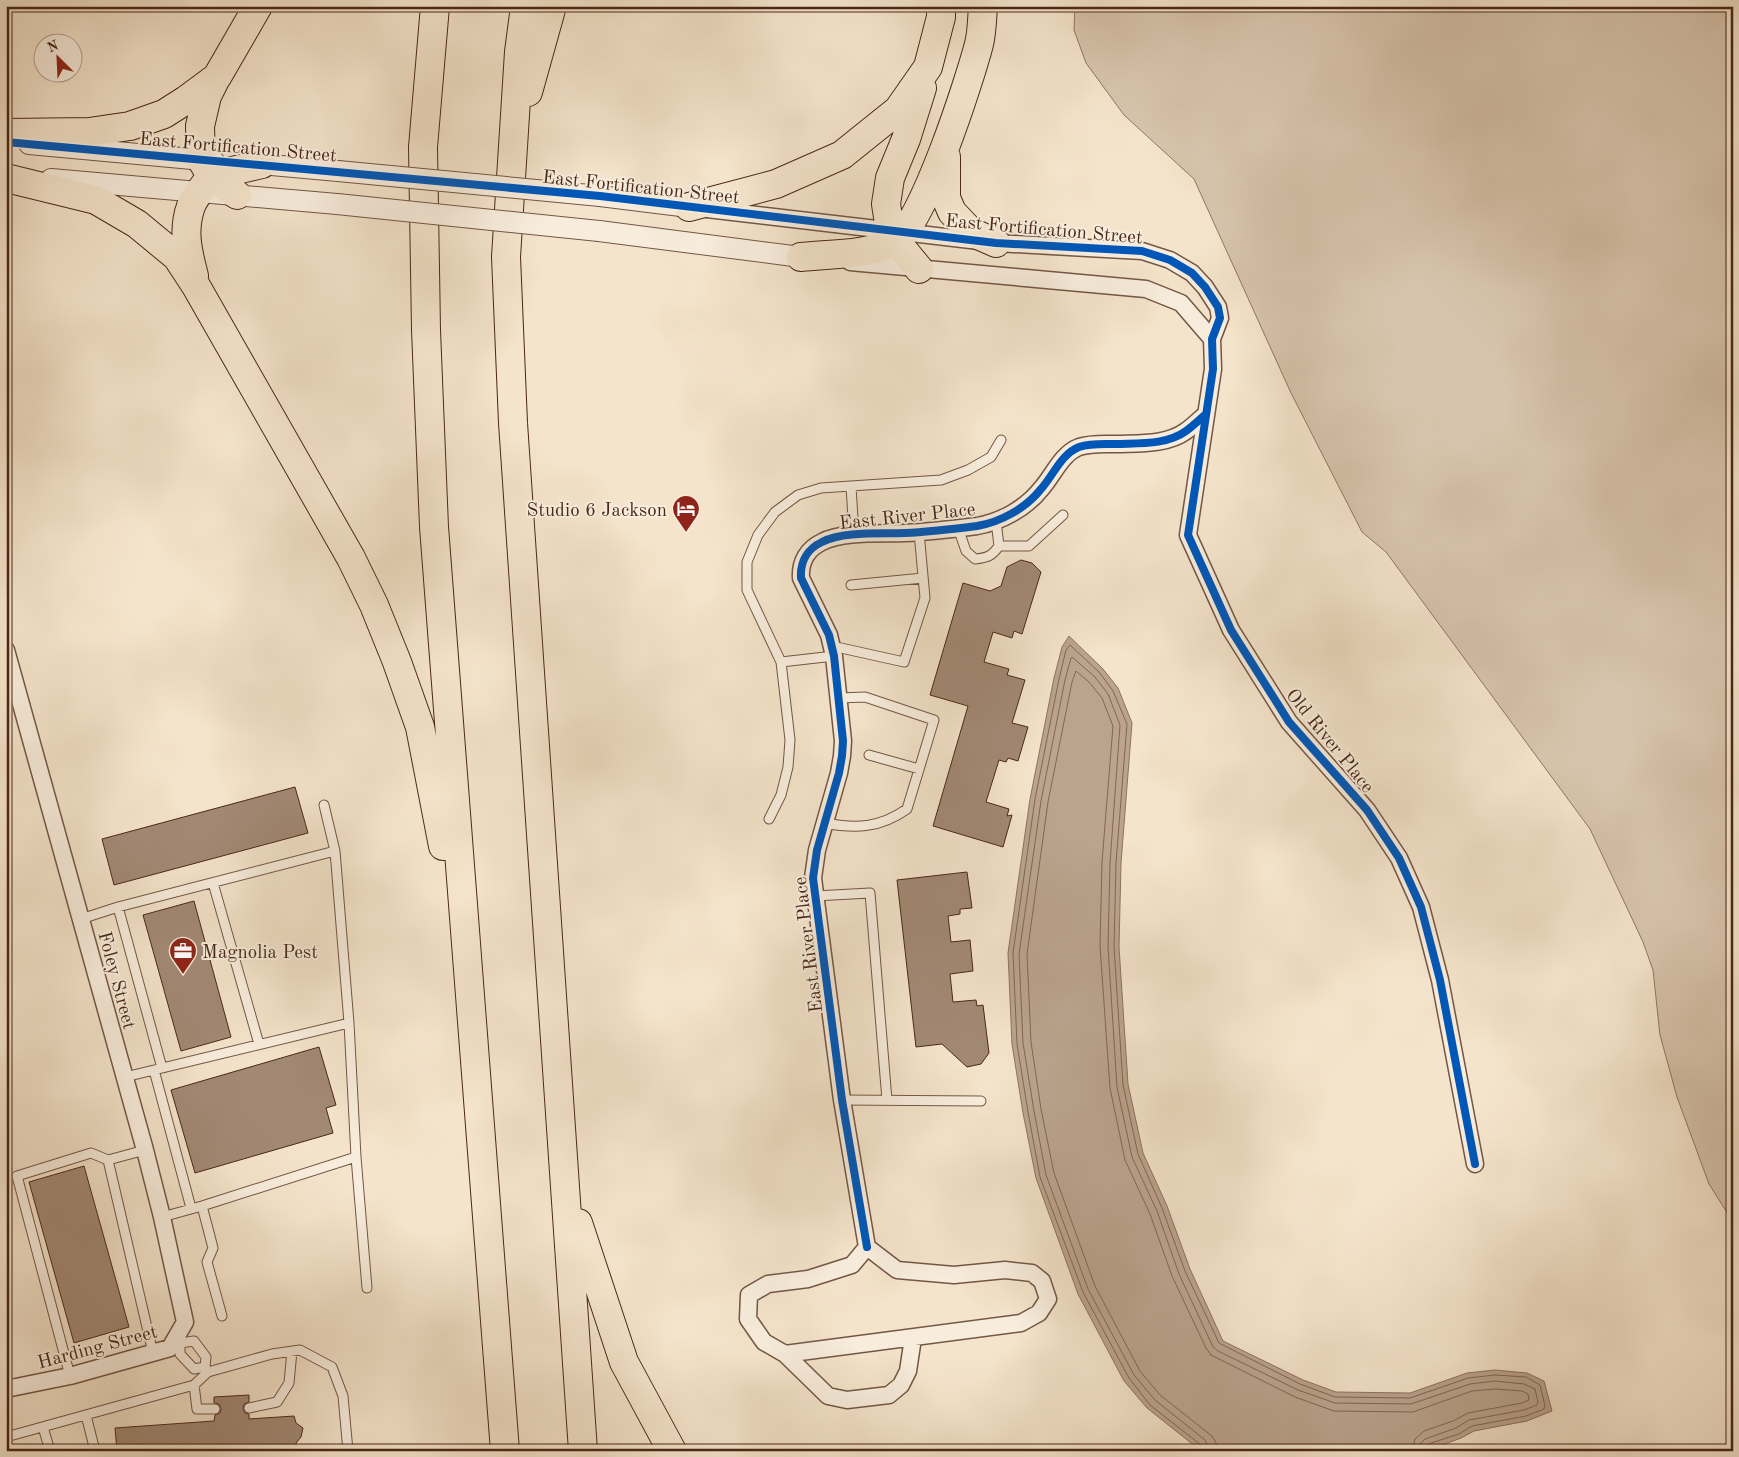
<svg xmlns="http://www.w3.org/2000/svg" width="1739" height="1457" font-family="'Old Standard TT',serif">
<rect width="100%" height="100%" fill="#f4e4cb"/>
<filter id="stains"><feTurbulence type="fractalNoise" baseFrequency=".004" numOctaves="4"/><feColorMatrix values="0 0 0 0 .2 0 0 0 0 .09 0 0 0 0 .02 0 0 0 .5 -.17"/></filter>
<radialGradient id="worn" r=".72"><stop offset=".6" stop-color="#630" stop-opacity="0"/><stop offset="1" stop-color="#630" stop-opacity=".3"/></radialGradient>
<path fill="#d7c4ac" stroke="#907662" d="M1075 6H1733V1217L1728 1214 1709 1184 1677 1097 1660 1035 1653 970 1643 942 1590 829 1386 552 1362 532 1291 393 1194 179 1124 115 1086 63 1074 30Z"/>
<path fill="#baa48e" stroke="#8d725e" d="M1069 636 1103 669 1118 688 1132 723 1121 863 1119 947 1128 1084 1143 1153 1167 1206 1190 1269 1223 1341 1303 1380 1336 1392 1410 1393 1467 1373 1495 1370 1527 1373 1544 1381 1552 1411 1527 1421 1474 1431 1461 1438 1426 1451H1201L1147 1408 1124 1381 1078 1294 1036 1178 1023 1113 1012 1044 1008 953 1030 799 1054 678 1062 647Z"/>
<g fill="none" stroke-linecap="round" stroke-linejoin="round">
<path stroke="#826652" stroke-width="1" d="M1203 1451 1201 1445 1150 1405 1129 1378 1083 1292 1040 1177 1028 1112 1017 1044 1013 953 1035 799 1059 679 1066 650 1070 645 1099 672 1113 691 1127 724 1116 863 1114 947 1123 1085 1138 1154 1162 1208 1185 1271 1219 1343 1300 1384 1335 1397 1410 1398 1468 1378 1495 1375 1526 1377 1540 1385 1545 1406 1544 1409 1526 1416 1472 1426 1459 1434 1428 1444 1426 1451
M1209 1451 1208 1446 1205 1440 1155 1400 1134 1375 1088 1289 1046 1175 1034 1111 1023 1043 1019 954 1041 801 1065 680 1071 658 1072 657 1095 677 1108 694 1120 725 1110 863 1108 947 1117 1087 1132 1157 1157 1211 1179 1274 1213 1347 1218 1351 1298 1390 1335 1403 1411 1404 1470 1384 1495 1381 1524 1384 1535 1389 1538 1402 1537 1405 1524 1410 1469 1420 1456 1428 1425 1439 1420 1444 1419 1451
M1217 1451 1216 1443 1212 1436 1160 1395 1140 1371 1095 1286 1054 1173 1041 1109 1031 1042 1027 954 1048 802 1072 682 1076 671 1089 682 1102 698 1113 726 1102 862 1100 946 1110 1088 1125 1160 1150 1214 1172 1276 1206 1348 1211 1355 1295 1397 1334 1411 1413 1412 1472 1391 1495 1389 1522 1391 1528 1394 1529 1400 1522 1403 1468 1413 1453 1421 1424 1431 1415 1439 1412 1451"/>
</g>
<path fill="#a28975" stroke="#4a2717" d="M1021 560 1032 563 1041 572 1022 634 1014 631 1012 638 993 632 984 662 1009 669 1007 675 1025 680 1012 723 1028 727 1018 761 1008 758 1006 762 999 760 986 802 1009 809 1007 816 1012 815 1003 847 933 826 968 706 930 695 963 583 990 591 1001 586 1007 567Z
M295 787 308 833 114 885 102 839Z
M967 872 972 908 960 909V914L948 916 951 942 970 940 973 971 950 974 953 1002 976 1000 977 1006 983 1005 989 1053 981 1064 967 1067 942 1044 916 1047 897 880Z
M194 901 231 1037 181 1051 143 915Z
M319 1047 336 1105 326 1108 333 1133 195 1173 171 1090Z
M84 1166 129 1327 74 1343 29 1182Z
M249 1395V1402L244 1404 243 1409 245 1413 249 1414V1419L294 1416 296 1423 303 1428 301 1437 296 1443 297 1451H117L115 1428 214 1421 215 1415 220 1413 221 1409 219 1404 214 1403V1397Z"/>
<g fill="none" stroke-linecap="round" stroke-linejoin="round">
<defs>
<path id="service" d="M851 486 854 535
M958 528 966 551 975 559C987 558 992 556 999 546L996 521
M999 546H1029L1063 515
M851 585 923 578
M832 646 904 662 925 598 919 532
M781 662 834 656
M869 755 919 769
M324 805 335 851
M769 819 781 795 788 767 790 740 781 662 747 590V562L758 535 775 512 798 495 821 488 941 480 968 470 991 457 1001 440
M824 823C856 829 880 828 907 809L934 720 865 697 839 698
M213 883 259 1044
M815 896 870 893 887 1100
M118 907 162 1068
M81 919 118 907 335 851 349 1023 356 1157 202 1206 162 1217
M154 1070 191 1208
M125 1077 349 1023
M842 1100 981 1101
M145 1150 108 1160 153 1353
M356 1157 367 1288
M202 1206 213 1248 207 1262 222 1316
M176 1338 180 1343V1354L194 1369 205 1367 206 1357 194 1341 180 1343
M205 1367 208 1372 272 1354 300 1350 332 1367 343 1396 348 1451
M70 1376 17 1176 91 1153 108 1160
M194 1385 197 1409H215
M249 1408 277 1402 289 1383 292 1351
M86 1415 95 1451
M43 1427 50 1451
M6 1437 194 1385 208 1372"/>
<path id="minor" d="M707 209 996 243 1142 251 1170 260 1192 273 1205 287 1218 307 1220 318 1212 339 1213 369 1188 535 1231 630 1289 722 1367 810 1399 858 1421 907 1440 980 1475 1164
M850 262 1146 289 1181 303 1212 339
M6 650 145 1150 162 1217 185 1322 170 1348 70 1376 6 1389
M867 1247 842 1100 813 878 817 850 839 773 842 756 843 741 834 656 829 635 801 578C800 562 807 549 822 542 842 531 882 534 905 533 929 532 953 529 977 526 1001 522 1026 508 1041 489 1053 476 1061 454 1079 447 1091 443 1103 444 1116 444 1139 443 1167 445 1186 431 1193 426 1199 420 1206 414
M785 1354 1021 1323 1039 1313 1048 1299 1042 1281 1032 1273 1005 1270 954 1275 897 1270 867 1247 852 1265 808 1279 768 1284 749 1295 748 1319 764 1342 785 1354 828 1396 847 1400 889 1395 901 1385 908 1371 913 1338"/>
<path id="tertiary" d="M29 144 214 161
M248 163 338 171
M51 179 337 204
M600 196 689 207
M599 231 801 257"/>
<path id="motorway" d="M435 6 423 147 426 330 434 527 505 1451
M525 6 519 52 506 257 513 423 583 1451
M216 78 207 96 200 126 201 159 211 176 237 195
M528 92 552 6
M6 133 89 132 130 126 164 114 186 100 217 77 258 6
M946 157V198L952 212 971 232 996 243
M6 178 96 200 137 224 177 257 196 286 351 558 374 605 397 662 420 727 443 846
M689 207 776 184 842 155 898 110 928 67 941 17V6
M801 257C829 254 868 255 894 242 922 228 970 79 979 44 982 32 982 19 983 6
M919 269 896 241 890 230 886 204 890 178 906 139 922 88
M194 276C188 252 182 231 191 206 194 197 206 184 211 176L262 164
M578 1223 624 1362 672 1451"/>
</defs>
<use href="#service" stroke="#745644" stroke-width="11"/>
<use href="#minor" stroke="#745644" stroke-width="19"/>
<use href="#tertiary" stroke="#745644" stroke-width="22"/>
<use href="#motorway" stroke="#4a2717" stroke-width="30"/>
<use href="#service" stroke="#f8eddd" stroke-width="9"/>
<use href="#minor" stroke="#f8eddd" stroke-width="16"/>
<use href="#tertiary" stroke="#f8eddd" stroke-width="20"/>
<use href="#motorway" stroke="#f4e4cb" stroke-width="28"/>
<defs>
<path id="tertiary-bridge" d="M338 171 600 196
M337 204 599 231"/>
</defs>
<use href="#tertiary-bridge" stroke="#745644" stroke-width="22" stroke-linecap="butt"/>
<use href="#tertiary-bridge" stroke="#f8eddd" stroke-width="20"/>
<defs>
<path id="cycleway" d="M6 142 600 196 996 243 1142 251 1170 260 1192 273 1205 287 1218 307 1220 318 1212 339 1213 369 1188 535 1231 630 1289 722 1367 810 1399 858 1421 907 1440 980 1475 1164
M867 1247 842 1100 813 878 817 850 839 773 842 756 843 741 834 656 829 635 801 578C800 562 807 549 822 542 842 531 882 534 905 533 929 532 953 529 977 526 1001 522 1026 508 1041 489 1053 476 1061 454 1079 447 1091 443 1103 444 1116 444 1139 443 1167 445 1186 431 1193 426 1199 420 1206 414"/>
</defs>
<use href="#cycleway" stroke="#f8eddd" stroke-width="11"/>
<use href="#cycleway" stroke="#0057b8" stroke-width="8"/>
</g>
<defs>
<symbol id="hotel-pin" viewBox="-11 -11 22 30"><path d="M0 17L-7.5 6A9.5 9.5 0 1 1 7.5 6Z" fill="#8f2418" stroke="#f8eddd"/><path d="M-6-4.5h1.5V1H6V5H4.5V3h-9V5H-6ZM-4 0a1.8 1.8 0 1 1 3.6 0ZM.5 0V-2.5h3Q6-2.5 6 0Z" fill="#fff"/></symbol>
<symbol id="office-pin" viewBox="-11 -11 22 30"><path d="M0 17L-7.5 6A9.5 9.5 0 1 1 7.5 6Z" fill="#8f2418" stroke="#f8eddd"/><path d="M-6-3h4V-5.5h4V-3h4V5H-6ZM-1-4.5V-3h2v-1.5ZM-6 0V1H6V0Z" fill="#fff"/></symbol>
</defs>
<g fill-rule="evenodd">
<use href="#hotel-pin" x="670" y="493" width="32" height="43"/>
<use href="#office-pin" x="167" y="935" width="32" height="43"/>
</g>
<g text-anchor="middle" stroke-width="4" stroke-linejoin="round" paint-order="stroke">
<g font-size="19" fill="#4a2717" stroke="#f8eddd">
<text transform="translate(238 146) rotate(5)" y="7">East Fortification Street</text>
<text transform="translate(641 186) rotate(6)" y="7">East Fortification Street</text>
<text transform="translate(1044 228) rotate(5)" y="7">East Fortification Street</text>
<text transform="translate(907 515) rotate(-6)" y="7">East River Place</text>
<text transform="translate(1331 740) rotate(51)" y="7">Old River Place</text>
<text transform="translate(807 945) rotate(-97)" y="7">East River Place</text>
<text transform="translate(118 980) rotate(75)" y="7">Foley Street</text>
<text transform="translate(97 1346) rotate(-15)" y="7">Harding Street</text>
</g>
<g font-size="19" fill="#4a2717" stroke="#f8eddd" text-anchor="end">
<text x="667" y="516">Studio 6 Jackson</text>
<text x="202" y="958" text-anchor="start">Magnolia Pest</text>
</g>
</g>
<rect width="1739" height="1457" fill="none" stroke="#f4e4cb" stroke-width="25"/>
<rect x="8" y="8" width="1724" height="1442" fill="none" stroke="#4a2717" stroke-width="2.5"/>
<rect x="12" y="12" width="1714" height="1432" fill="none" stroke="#4a2717"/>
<g transform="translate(58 58) rotate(336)"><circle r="24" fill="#f8eddd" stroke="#b29e8e"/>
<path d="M0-4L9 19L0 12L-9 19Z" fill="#8f2418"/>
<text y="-8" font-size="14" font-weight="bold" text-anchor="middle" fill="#4a2717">N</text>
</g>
<rect width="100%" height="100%" filter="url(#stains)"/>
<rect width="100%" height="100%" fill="url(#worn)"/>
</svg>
